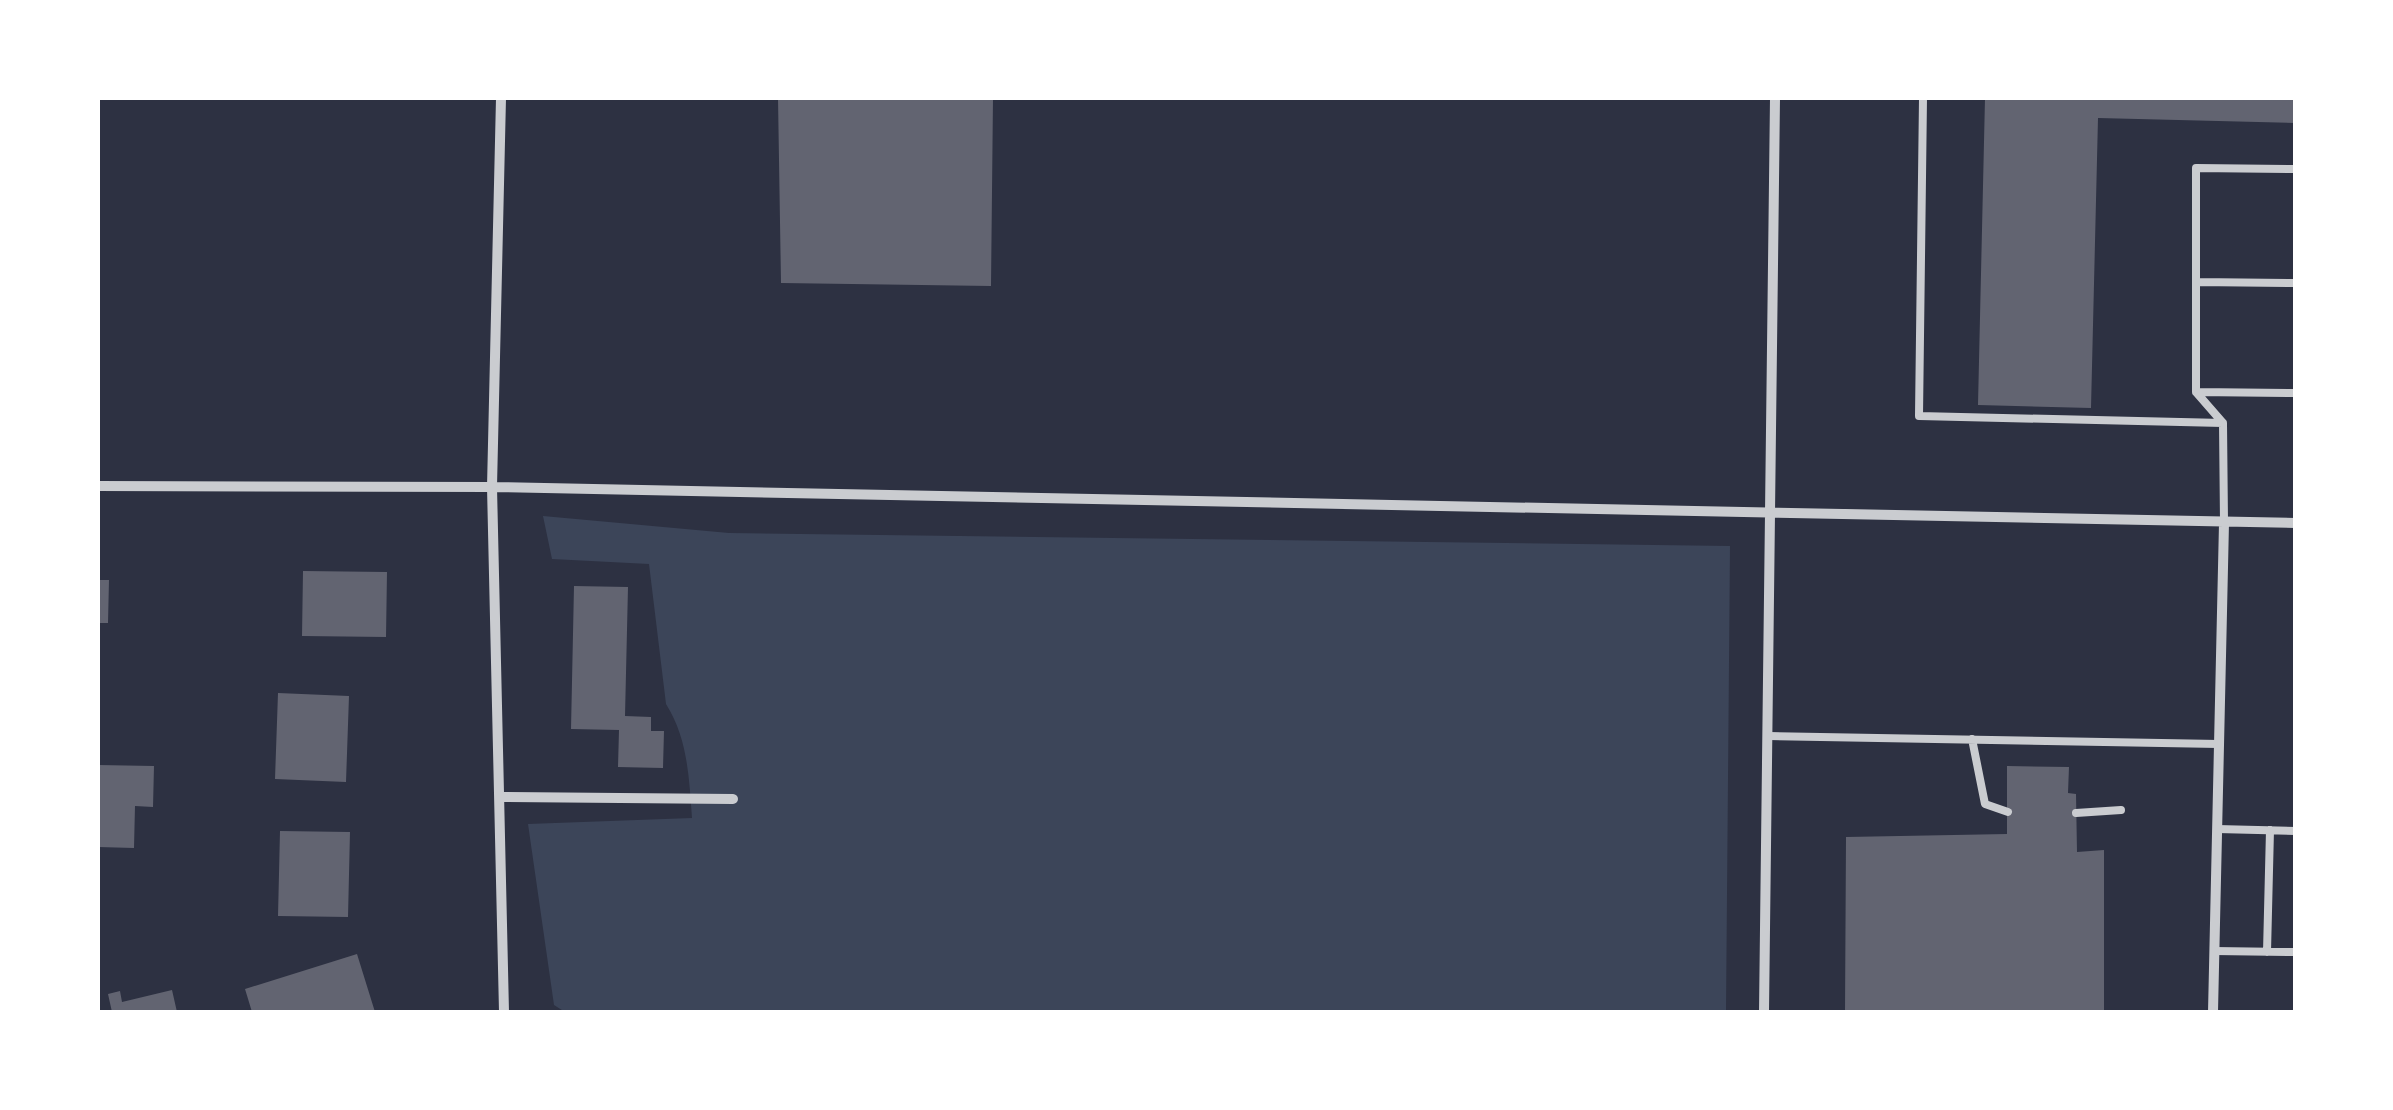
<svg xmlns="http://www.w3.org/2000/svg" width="2393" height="1110" font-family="Overpass,sans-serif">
<rect width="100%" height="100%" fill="#2d3142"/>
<path fill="#3c4559" d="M543 516 729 533 1730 546 1726 1012H565L554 1005 528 824 692 818C689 778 688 739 666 704L649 564 552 559Z"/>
<path fill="#626471" d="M778 98H993L991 286 781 283Z
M1985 98H2296V123L2098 118 2091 408 1978 405Z
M303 571 387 572 386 637 302 636Z
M98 580H109L108 623H98Z
M574 586 628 587 625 716 651 717V731H664L663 768 618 767 619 730 571 729Z
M278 693 349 696 346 782 275 779Z
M98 765 154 766 153 807 135 806 134 848 98 847Z
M2007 766 2069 767 2068 793 2076 794 2077 852 2104 850V1012H1845L1846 837 2007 834Z
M280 831 350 832 348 917 278 916Z
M357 954 375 1012H252L245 989Z
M172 990 177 1012H112L108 994 120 991 122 1002Z"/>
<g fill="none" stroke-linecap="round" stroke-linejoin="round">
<path stroke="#caccd0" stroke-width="8" d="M1923 98 1919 416 2223 423
M2196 282V168L2296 169
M2196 392 2296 393
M2224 522 2223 423 2196 392V282L2296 283
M1769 736 2219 744
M1972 739 1985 804 2008 812
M2076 813 2121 810
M2217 829 2296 831
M2214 951 2296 952
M2267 952 2270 830"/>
<path stroke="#caccd0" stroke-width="10" d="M501 98 492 487 504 1012
M98 486 492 487 2296 523
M500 797 733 799
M1764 1012 1775 98
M2213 1012 2224 523"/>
</g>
<rect width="2393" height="1110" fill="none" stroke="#ffffff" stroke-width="200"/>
</svg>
